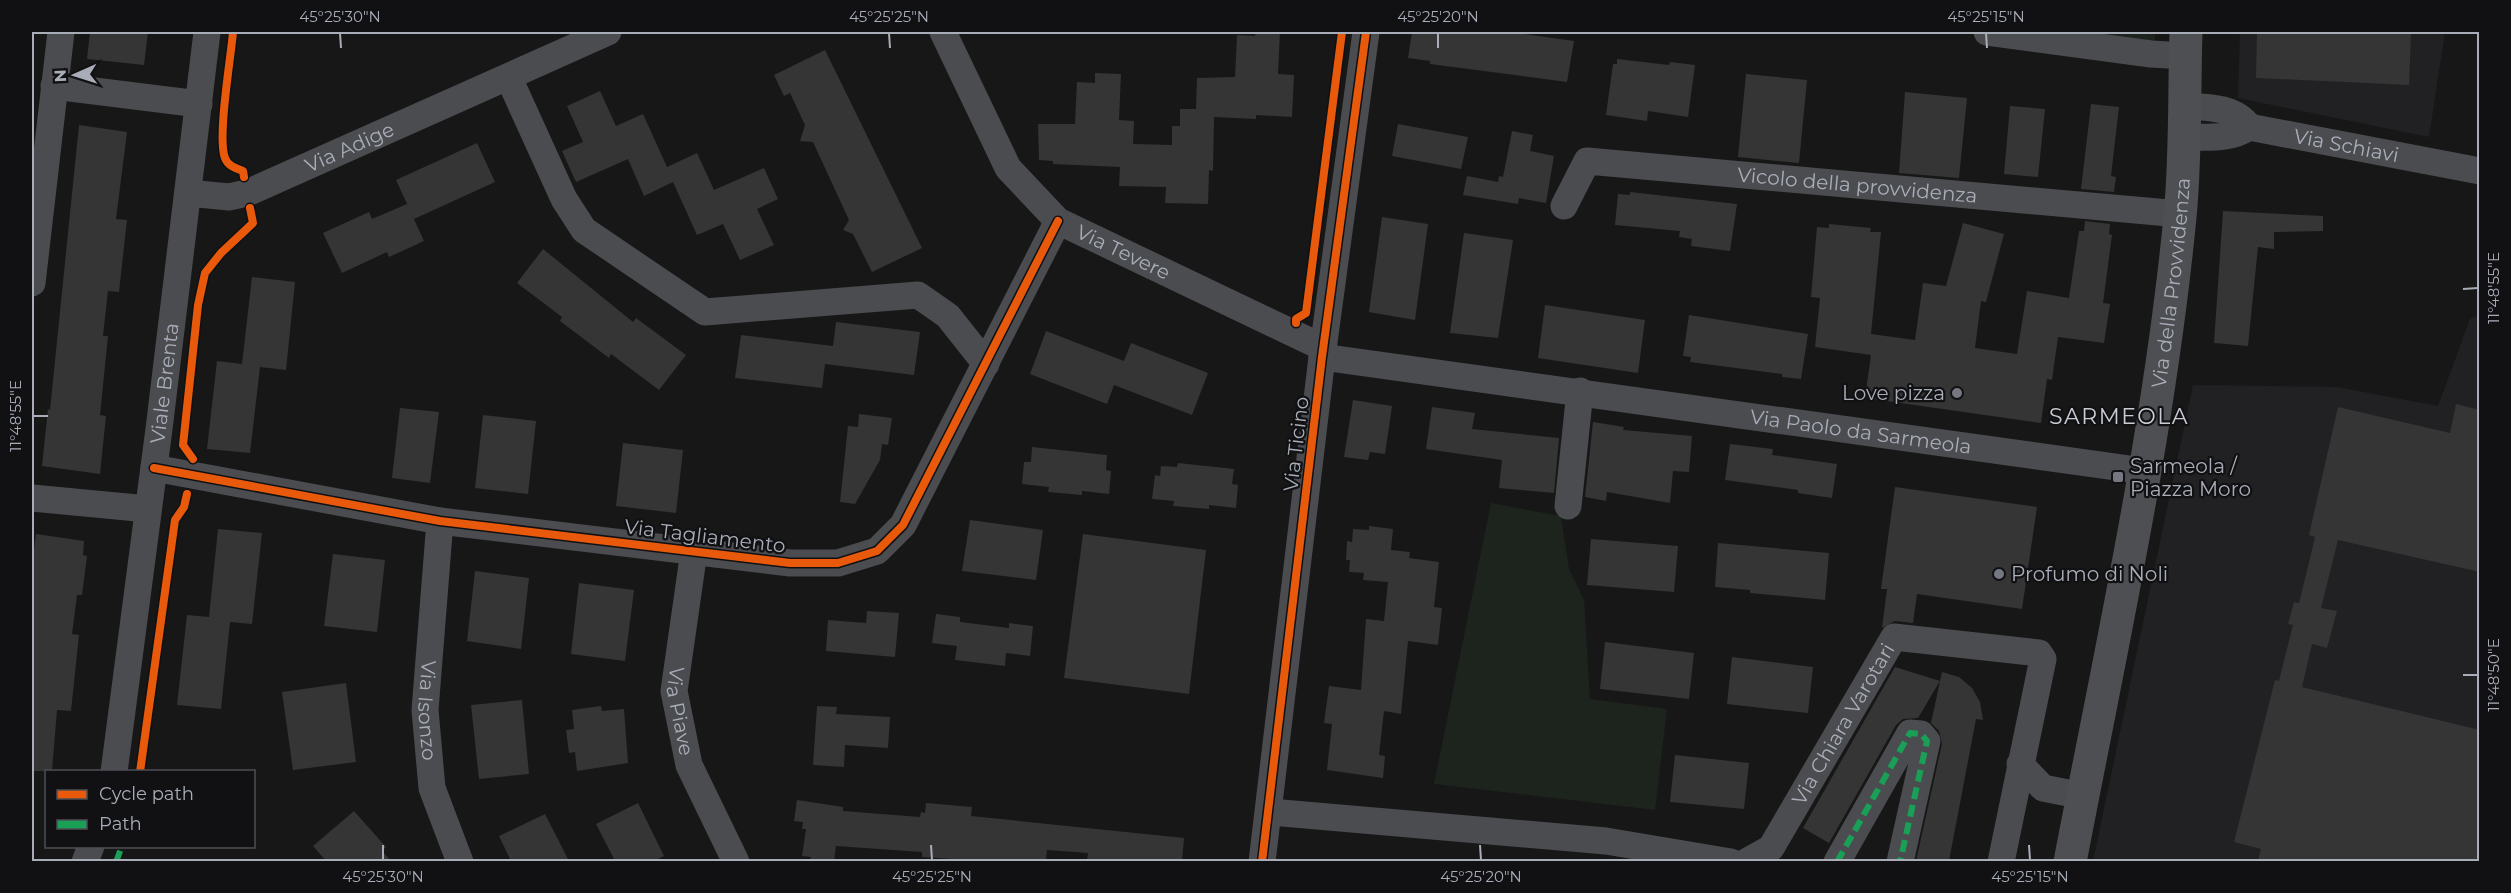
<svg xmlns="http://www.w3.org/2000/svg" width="2511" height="893" font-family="Montserrat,sans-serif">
<rect width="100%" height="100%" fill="#171717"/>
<path fill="#212123" d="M2240 32H2445L2429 137 2238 98Z
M2476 316 2480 320 2479 861H2093L2193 385 2337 387 2438 406 2470 319Z"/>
<path fill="#1d241e" d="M2064 32H2155V41Z
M1491 503 1561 516 1569 569 1584 600 1590 699 1667 709 1655 810 1434 784Z"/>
<path fill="#353536" d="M90 32H148L144 65 87 59Z
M1256 32H1280L1278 74 1294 75 1292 117 1256 115V119L1214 117 1213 171 1209 170 1208 204 1165 203 1166 187 1119 186 1120 167 1053 164V161L1039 160 1038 124H1075L1077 82 1095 83V73L1121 74 1119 120 1134 121 1133 144 1172 145V126H1180V109H1196L1197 78 1235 77 1237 35 1255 36Z
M1412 32H1510L1574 41 1567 82 1430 64V61L1408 58Z
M2257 32H2411L2409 85 2256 78Z
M825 50 922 248 872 272 853 234 843 230 849 220 813 142 800 141 805 125 790 93 784 96 774 75Z
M1617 59 1669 65 1670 62 1695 65 1688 117 1648 111 1647 121 1606 115 1613 64H1617Z
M1746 74 1807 80 1799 163 1738 157Z
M600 91 616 126 643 114 667 167 697 153 714 190 764 168 778 199 757 209 774 245 740 260 723 224 697 235 673 182 644 196 628 159 576 182 562 151 583 142 567 106Z
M1905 92 1967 98 1959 178 1899 173Z
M2091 104 2119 107 2111 176 2116 177 2114 192 2081 189Z
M2010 106 2045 109 2038 177 2004 174Z
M1398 124 1468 137 1461 169 1392 156Z
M79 125 127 132 116 219 127 220 119 292 108 291 103 336H108L100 415 106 416 100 474 42 466 48 409 50 410Z
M1512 131 1533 135 1530 151 1554 156 1546 203 1519 198 1518 204 1463 195 1467 176 1498 182 1499 176 1503 177Z
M477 143 495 182 414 219 396 180Z
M1630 192 1737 204 1730 251 1691 246 1692 239 1679 237 1680 231 1615 225 1618 194 1630 195Z
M407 204 424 241 389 257 387 252 342 273 323 233 369 212 372 219Z
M2223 211 2323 216V231L2274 232V249L2258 247 2248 346 2214 343Z
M1382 217 1428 224 1415 320 1369 312Z
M2085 221 2110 224 2109 234 2112 235 2103 303 2110 304 2104 343 2058 337 2052 380 2047 379 2041 423 1865 398 1871 355 1815 347 1820 298 1811 297 1817 227 1829 228V224L1871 228 1870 232H1881L1871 334 1915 340 1923 283 1946 286 1963 223 2004 234 1986 302 1981 301 1975 348 2017 354 2027 291 2069 298 2079 231H2084Z
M1464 233 1513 240 1498 338 1450 333Z
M543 249 633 322 636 318 686 355 659 390 611 354 609 358 560 321 562 317 517 283Z
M252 277 295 282 286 370 260 367 250 453 207 449 217 361 242 364Z
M1545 305 1645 320 1638 373 1538 358Z
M1689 315 1808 334 1801 379 1782 377V374L1690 362 1691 357 1683 356Z
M836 322 920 332 914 375 825 364 822 388 735 378 741 335 833 346Z
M1046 331 1124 361 1131 343 1208 373 1192 415 1114 385 1107 404 1030 374Z
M1353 400 1392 406 1385 454 1370 452 1368 460 1344 457Z
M2456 404 2480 410V572L2338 540 2321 608 2337 611 2327 648 2312 644 2302 687 2480 730V861H2258L2261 849 2234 842 2275 680 2279 681 2293 625 2288 624 2294 602 2299 603 2312 550 2315 537 2309 535 2338 407 2450 433Z
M1432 407 1475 413 1472 429 1559 438 1554 493 1499 488 1502 460 1426 449Z
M400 408 439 412 430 483 392 478Z
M859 414 892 418 888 445 882 444 880 460 855 504 840 502 848 426 858 427Z
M483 415 536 421 528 494 475 488Z
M1593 422 1624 427 1623 430 1692 436 1689 472 1673 471 1670 503 1607 492 1606 501 1585 497Z
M623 443 683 450 676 513 616 506Z
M1730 444 1773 449 1772 455 1837 464 1832 498 1798 493V490L1725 480Z
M1032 447 1107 455 1106 470 1111 471 1109 494 1082 491V495L1048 492 1049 487 1022 484 1024 462H1031Z
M1178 463 1234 469 1232 484 1238 485 1236 508 1209 505V509L1173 506 1174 501 1152 499 1155 475 1160 476 1161 466 1177 467Z
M1895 487 2037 507 2022 609 1917 594 1913 623 1895 621 1882 628 1887 589H1881Z
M970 520 1043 530 1036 580 962 571Z
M1369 526 1393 529 1391 550 1410 552 1409 558 1439 562 1434 607 1442 608 1438 645 1408 641 1401 714 1384 711 1379 755 1385 756 1383 778 1327 770 1332 724 1324 723 1329 686 1361 690 1366 619 1384 621 1388 582 1363 580 1364 573 1349 572 1350 560H1346L1347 541 1352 542 1353 529 1369 530Z
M218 529 262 533 252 624 230 622 221 709 177 705 187 615 209 617Z
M36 534 84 541 83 555 87 556 82 595H77L72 634 79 635 71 711 57 710 52 771H32V549H34Z
M1083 534 1206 550 1189 694 1064 678Z
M1591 539 1678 546 1674 592 1587 585Z
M1718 543 1829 553 1825 600 1750 593V590L1715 587Z
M333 554 385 560 377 632 324 626Z
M475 571 529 578 521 649 467 641Z
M579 583 634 590 625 661 571 654Z
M867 611 899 613 895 657 826 651 828 620 866 623Z
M936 614 960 617V622L1009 628V623L1033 626 1030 656 1006 653 1005 666 955 660 957 646 932 643Z
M1605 642 1694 653 1689 699 1600 689Z
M1732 657 1813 667 1808 713 1727 704Z
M1895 667 1940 681 1918 718 1903 719 1896 725 1829 843 1803 828Z
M1942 672 1959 677 1972 688 1980 702 1983 720 1976 719 1949 861H1916L1942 744 1939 731 1931 723Z
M346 683 356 762 293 770 282 692Z
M522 700 529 774 479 779 471 705Z
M601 706 602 711 624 709 628 763 577 771 575 752 569 753 566 730 574 729 572 710Z
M817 706 837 707 836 714 890 717 888 748 845 745 844 767 813 765Z
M1675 755 1749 763 1744 809 1670 802Z
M797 800 843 807V811L920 817 921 812 925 813 926 803 972 807 971 816 1184 838 1182 861H1087L1088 853 1047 850 1046 861H984L922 857V852L836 846 834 861H810L811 857 802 856 806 829H802L803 822 794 821Z
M638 803 664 856 654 861H615L596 824Z
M354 811 386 847 382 851 391 861H326L313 846Z
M545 814 569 861H511L499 836Z"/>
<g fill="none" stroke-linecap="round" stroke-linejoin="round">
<g stroke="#4b4c50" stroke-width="27">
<path id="s1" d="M943 32 1008 168 1058 221 1324 348"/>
<path d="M1987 32 2151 54 2186 56"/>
<path d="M509 78 564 199 584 230 705 312 918 295 948 316 986 364"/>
<path d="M54 86 199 104"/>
<path d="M2185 106C2208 107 2236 107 2249 127"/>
<path id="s2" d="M2184 137C2206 137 2230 140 2249 127L2480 171"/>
<path id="s3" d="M188 193 229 197 247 193 608 32"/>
<path id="s4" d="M1564 206 1587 161 2180 214"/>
<path d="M32 283 61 32"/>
<path id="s5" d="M1322 357 2144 471"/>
<path d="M154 468 440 521 790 563H838L877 551 903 525 1058 221"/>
<path d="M32 498 148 509"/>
<path d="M1568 506 1580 391"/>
<path id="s6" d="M440 521 425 710 432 788 460 862"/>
<path id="s7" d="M694 551 674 691 689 765 736 862"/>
<path d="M2020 764 2043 788 2083 796"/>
<path id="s8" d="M114 772 159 429 207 32"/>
<path d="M1270 812 1606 841 1731 862"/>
<path d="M85 862 91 846"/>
<path d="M1262 862 1322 357 1366 32"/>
<path id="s9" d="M1746 862 1771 848 1894 637 2039 653 2043 659 2001 862"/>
<path d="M1837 862 1910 733 1921 734 1927 741 1900 862"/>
</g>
<path stroke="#4d4f52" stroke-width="33" id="s10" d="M2070 862C2111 648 2159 434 2180 217 2186 156 2184 93 2186 32"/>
<path stroke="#1a9f57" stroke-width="6" stroke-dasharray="12 6" stroke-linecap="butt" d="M116 862 122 846
M1837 862 1910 733 1921 734 1927 741 1900 862"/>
<defs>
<path id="cycleway" d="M233 32C231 57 217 138 225 158 228 166 235 168 243 171L244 177
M1296 323V319L1306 313 1342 32
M193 459 183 445 198 305 205 273 221 253 253 223 250 208
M154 468 440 521 790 563H838L877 551 903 525 1058 221
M140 772 175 520 184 507 187 494
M1262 862 1322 357 1366 32"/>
</defs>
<use href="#cycleway" stroke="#111113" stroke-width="11"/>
<use href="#cycleway" stroke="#e8590c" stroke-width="8"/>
</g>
<path fill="none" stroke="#a8adb8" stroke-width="2" d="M340 33 341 48M889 33 890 48M1438 33V48M1986 33 1987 48M2463 289 2478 288M33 416H48M2463 675H2478M383 845V860M931 845 932 860M1480 845 1481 860M2029 845 2030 860"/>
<g fill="#757880" stroke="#111113" stroke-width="2">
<circle cx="1957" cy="393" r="6"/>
<rect x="2112" y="471" width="12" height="12" rx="3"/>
<circle cx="1999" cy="574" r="6"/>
</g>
<g text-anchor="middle" stroke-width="4.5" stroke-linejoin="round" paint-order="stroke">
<g font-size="20" fill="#a8adb8" stroke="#111113">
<text dy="7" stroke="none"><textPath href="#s2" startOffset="166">Via Schiavi</textPath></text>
<text dy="7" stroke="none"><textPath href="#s3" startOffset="172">Via Adige</textPath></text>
<text dy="7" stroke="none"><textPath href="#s4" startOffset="322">Vicolo della provvidenza</textPath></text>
<text dy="7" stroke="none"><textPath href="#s1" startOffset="296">Via Tevere</textPath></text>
<text dy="7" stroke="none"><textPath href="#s10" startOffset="588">Via della Provvidenza</textPath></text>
<text dy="7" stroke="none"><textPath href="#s8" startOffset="392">Viale Brenta</textPath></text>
<text dy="7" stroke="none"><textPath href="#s5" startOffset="544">Via Paolo da Sarmeola</textPath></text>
<text transform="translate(1296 444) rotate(-83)" y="7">Via Ticino</text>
<text transform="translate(705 536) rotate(7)" y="7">Via Tagliamento</text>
<text dy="7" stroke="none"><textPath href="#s7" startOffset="162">Via Piave</textPath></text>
<text dy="7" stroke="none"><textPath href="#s6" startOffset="190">Via Isonzo</textPath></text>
<text dy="7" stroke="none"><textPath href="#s9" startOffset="172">Via Chiara Varotari</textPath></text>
</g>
<g font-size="20" fill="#a8adb8" stroke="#111113" text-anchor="start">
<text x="1945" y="400" text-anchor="end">Love pizza</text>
<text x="2130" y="473">Sarmeola /<tspan x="2130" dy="23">Piazza Moro</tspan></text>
<text x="2011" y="581">Profumo di Noli</text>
</g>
<g font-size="22" letter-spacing="1.5" fill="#c9ccd4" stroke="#111113">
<text x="2119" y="424">SARMEOLA</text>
</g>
</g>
<rect width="2511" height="893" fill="none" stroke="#111113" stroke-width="66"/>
<rect x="45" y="770" width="210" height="78" fill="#111113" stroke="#4d4f55" stroke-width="1.5"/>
<rect x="57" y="790" width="30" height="9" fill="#e8590c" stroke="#4d4f55" stroke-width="1.5"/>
<text x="99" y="800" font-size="18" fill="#a8adb8">Cycle path</text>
<rect x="57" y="820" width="30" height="9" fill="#1a9f57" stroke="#4d4f55" stroke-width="1.5"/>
<text x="99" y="830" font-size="18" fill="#a8adb8">Path</text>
<g transform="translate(75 75) rotate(267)" stroke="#111113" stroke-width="4.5" paint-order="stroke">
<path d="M0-4.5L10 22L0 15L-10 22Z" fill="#a8adb8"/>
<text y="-9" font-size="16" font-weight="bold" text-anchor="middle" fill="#a8adb8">N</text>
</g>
<rect x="33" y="33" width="2445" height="827" fill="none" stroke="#a8adb8" stroke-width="2"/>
<g font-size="15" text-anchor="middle" fill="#a8adb8">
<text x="340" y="22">45°25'30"N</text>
<text x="889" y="22">45°25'25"N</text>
<text x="1438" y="22">45°25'20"N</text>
<text x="1986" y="22">45°25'15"N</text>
<text transform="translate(2494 288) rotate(-90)" y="5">11°48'55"E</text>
<text transform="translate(16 416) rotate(-90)" y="5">11°48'55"E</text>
<text transform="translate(2494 675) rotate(-90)" y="5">11°48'50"E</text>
<text x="383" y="882">45°25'30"N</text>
<text x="932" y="882">45°25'25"N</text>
<text x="1481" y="882">45°25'20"N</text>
<text x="2030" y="882">45°25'15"N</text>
</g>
</svg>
